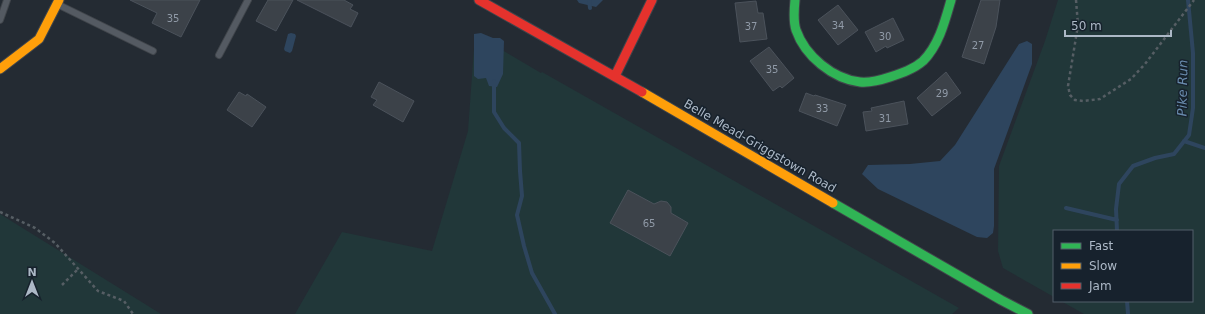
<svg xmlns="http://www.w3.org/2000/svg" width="1205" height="314" font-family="'DejaVu Sans',sans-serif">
<rect width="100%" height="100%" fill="#242b33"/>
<path fill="#213739" d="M1058 0H1205V314H1084L1061 301H1192V231H1054V297L1003 268 998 251 999 166 1045 41Z
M475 34 541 73 542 72 959 308 952 314H295L342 232 432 251 468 131Z
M0 214 161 314H0Z"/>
<path fill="#2e455e" d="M577 0H603L596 7 579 3Z
M291 33 295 34 296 36 292 51 290 53 285 51 284 49 288 34Z
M481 33 493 38H500L504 41 503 74 497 87 489 86 486 78 478 79 474 76V34Z
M1027 41 1032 44V64L994 169V226L993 233 987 238 977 237 878 189 862 174 868 165 910 164 940 161 955 145 1019 44Z"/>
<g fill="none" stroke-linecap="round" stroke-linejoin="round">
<path stroke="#2e455e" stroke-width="4" d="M589 0 590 8
M494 81V112L504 128 519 143 520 171 522 196 517 215 524 246 532 273 555 314
M1184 141 1205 148
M1066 208 1117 220
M1117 231 1116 209 1119 184 1133 166 1155 158 1174 154 1189 135 1193 108V53L1188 0
M1127 301 1128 314"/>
</g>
<path fill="#3c4249" stroke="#4b525b" d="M130 0H200L181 37 152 23 157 13Z
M268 0H293L276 31 256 21Z
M297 0H344L353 5 350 9 358 13 351 27Z
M981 0H1000L996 27 984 64 962 57Z
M756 1 758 13H763L767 39 740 42 735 3Z
M838 5 858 30 838 45 818 20Z
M893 18 904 40 887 48 886 46 876 52 865 32Z
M769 47 794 78 782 88 780 86 773 91 750 61Z
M946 72 961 93 932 116 917 98Z
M379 82 414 101 403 122 373 105 377 100 371 97Z
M239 92 246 96 247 94 266 107 252 127 227 110Z
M806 93 814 96 815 95 846 105 837 126 799 111Z
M904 101 908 124 866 131 863 112 872 111 871 108Z
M628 190 654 204 661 201 667 202 671 207V213L688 223 670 256 610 223Z"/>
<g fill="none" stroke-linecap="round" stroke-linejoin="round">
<defs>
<path id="lane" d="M59 5 153 51
M0 20 7 0
M219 55 248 0"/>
<path id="fast" d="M795 0C794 10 793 21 796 30 805 56 833 79 860 82 870 83 881 80 890 77 902 73 914 69 923 61 939 45 945 21 951 0
M833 203 1001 300 1028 314"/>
<path id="slow" d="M0 69 39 39 59 0
M642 92 833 203"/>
<path id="jam" d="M479 0 642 92
M615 76 652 0"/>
</defs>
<use href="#lane" stroke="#40454b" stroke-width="8"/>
<use href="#fast" stroke="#40454b" stroke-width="11"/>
<use href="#slow" stroke="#40454b" stroke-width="11"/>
<use href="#jam" stroke="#40454b" stroke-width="11"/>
<path stroke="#565e64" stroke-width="2.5" stroke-dasharray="3 3" stroke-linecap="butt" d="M1076 0 1078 25 1068 86 1070 95 1075 100 1083 101 1100 99 1131 79 1145 64 1194 0
M0 212 35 228 55 243 98 291 124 301 133 314
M62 285 78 269"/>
<use href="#lane" stroke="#545a62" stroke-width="6"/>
<use href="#fast" stroke="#30b455" stroke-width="9"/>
<use href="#slow" stroke="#ff9f0a" stroke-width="9"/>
<use href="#jam" stroke="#e5322d" stroke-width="9"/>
</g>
<g text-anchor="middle" stroke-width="3" stroke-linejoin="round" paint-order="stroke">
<g font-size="10" fill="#909aa7">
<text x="173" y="22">35</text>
<text x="838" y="29">34</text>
<text x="751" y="30">37</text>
<text x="885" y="40">30</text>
<text x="978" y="49">27</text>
<text x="772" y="73">35</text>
<text x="942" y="97">29</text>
<text x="822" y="112">33</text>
<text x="885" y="122">31</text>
<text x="649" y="227">65</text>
</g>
<g font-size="12" fill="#acb8c6" stroke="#17222d">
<text transform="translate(760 146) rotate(30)" y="4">Belle Mead-Griggstown Road</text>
</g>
<g font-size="13" font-style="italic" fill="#698bad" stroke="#17222d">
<text transform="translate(1182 88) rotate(-89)" y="5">Pike Run</text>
</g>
</g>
<rect x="1053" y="230" width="140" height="72" fill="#17222d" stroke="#535e6a"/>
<rect x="1061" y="243" width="20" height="6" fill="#30b455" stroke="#535e6a"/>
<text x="1089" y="250" font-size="12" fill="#acb8c6">Fast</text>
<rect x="1061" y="263" width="20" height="6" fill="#ff9f0a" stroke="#535e6a"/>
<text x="1089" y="270" font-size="12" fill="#acb8c6">Slow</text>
<rect x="1061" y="283" width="20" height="6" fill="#e5322d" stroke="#535e6a"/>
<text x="1089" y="290" font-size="12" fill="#acb8c6">Jam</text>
<g transform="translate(32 282)" stroke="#17222d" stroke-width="3" paint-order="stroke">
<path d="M0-3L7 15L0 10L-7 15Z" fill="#acb8c6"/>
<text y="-6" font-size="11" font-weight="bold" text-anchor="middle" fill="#acb8c6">N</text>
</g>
<path d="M1065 30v6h106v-6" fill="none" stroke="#acb8c6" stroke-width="2"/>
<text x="1071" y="30" font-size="12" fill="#acb8c6" stroke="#17222d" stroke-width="3" paint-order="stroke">50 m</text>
</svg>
